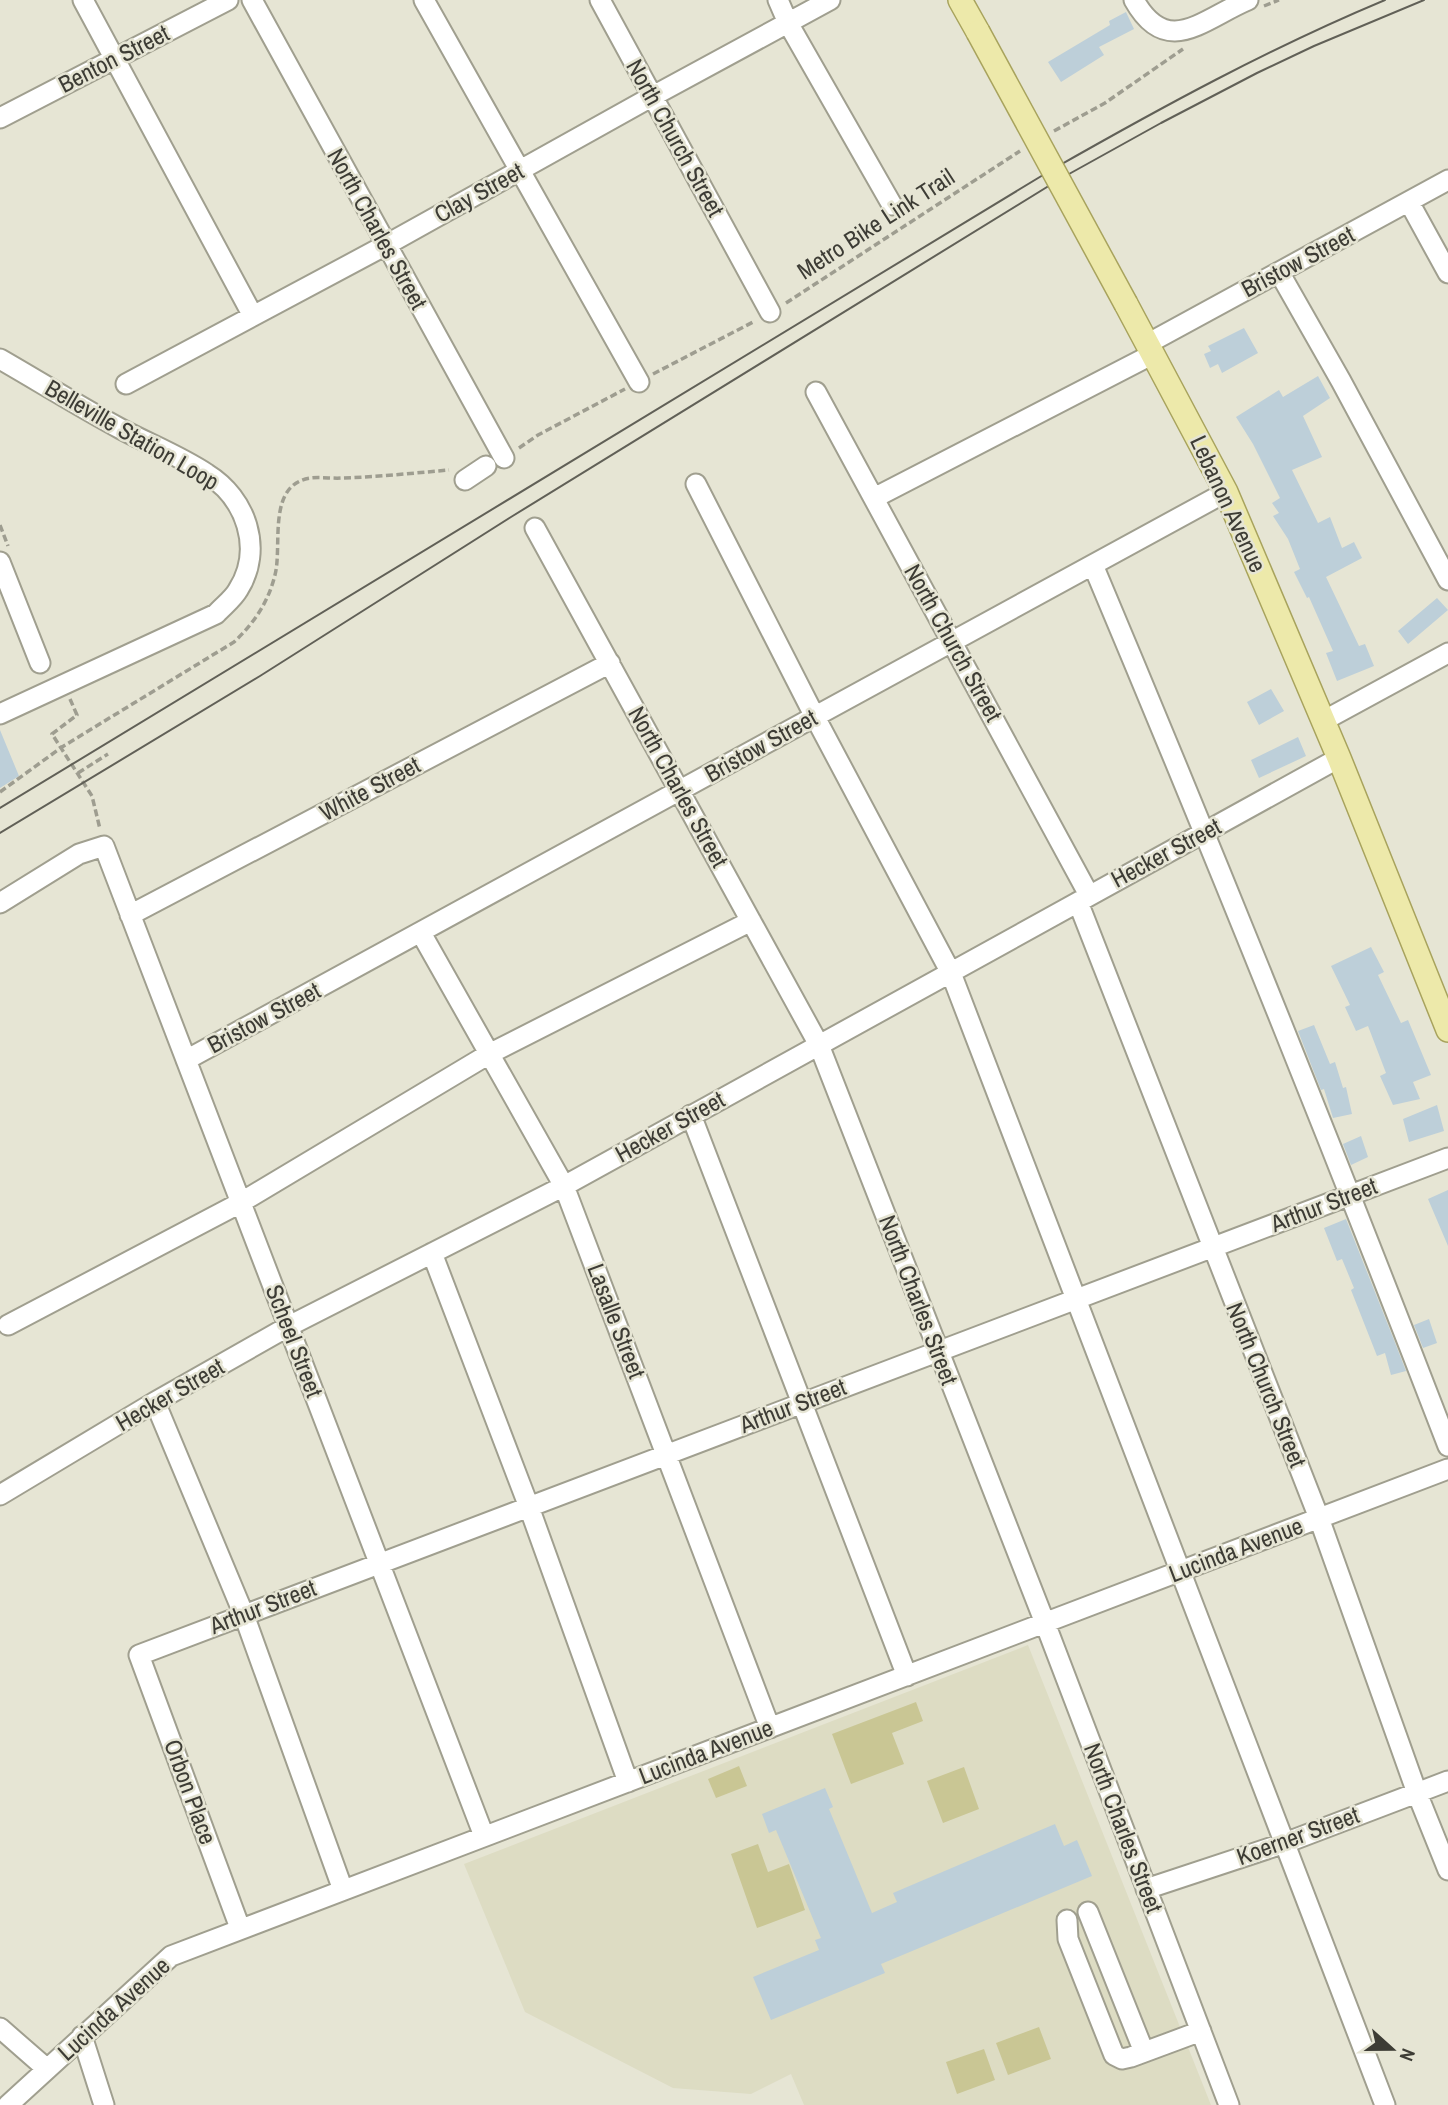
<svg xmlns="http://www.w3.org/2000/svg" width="1448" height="2105" font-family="'Archivo Narrow',sans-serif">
<rect width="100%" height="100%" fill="#e6e5d4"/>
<path fill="#dddcc3" d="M1028 1645 1211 2105H804L791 2074 751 2094 673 2088 525 2012 464 1864Z"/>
<path fill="#c9c694" d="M916 1702 923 1721 892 1733 904 1764 851 1784 832 1734Z
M739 1766 747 1786 716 1798 708 1779Z
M964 1767 979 1809 943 1823 927 1781Z
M758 1844 768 1872 789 1864 805 1910 757 1928 731 1854Z
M1039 2027 1051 2059 1008 2075 996 2043Z
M984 2049 995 2080 957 2094 946 2062Z"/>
<path fill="#bdcfd9" d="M1126 12 1134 29 1099 47 1104 55 1061 82 1048 62 1110 25 1109 21Z
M1244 328 1258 353 1222 373 1218 364 1210 368 1204 354 1211 351 1208 346Z
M1318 376 1330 398 1303 416 1322 457 1292 470 1318 523 1330 517 1342 548 1354 542 1362 558 1326 577 1359 646 1365 644 1374 666 1337 681 1326 653 1333 651 1309 597 1307 598 1294 572 1300 569 1288 539 1273 516 1279 513 1272 503 1280 498 1253 444 1236 417 1279 390 1283 397Z
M1437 598 1448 610 1408 644 1398 631Z
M1271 689 1284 711 1259 725 1247 702Z
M0 730 19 776 0 788Z
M1298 737 1306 756 1259 778 1251 760Z
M1371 947 1384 972 1378 975 1401 1023 1408 1020 1431 1075 1413 1082 1420 1099 1393 1105 1380 1076 1386 1073 1368 1026 1356 1031 1345 1007 1350 1005 1331 966Z
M1314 1025 1330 1064 1335 1062 1343 1088 1346 1087 1352 1114 1333 1118 1324 1089 1321 1090 1298 1031Z
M1437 1105 1444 1131 1409 1142 1403 1119Z
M1361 1136 1368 1157 1351 1165 1343 1144Z
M1448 1190V1246L1428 1199Z
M1346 1219 1394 1340 1406 1371 1391 1375 1385 1353 1377 1356 1351 1290 1354 1288 1342 1259 1337 1261 1324 1228Z
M1429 1319 1437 1343 1423 1348 1414 1325Z
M825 1788 833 1807 829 1809 872 1913 897 1902 893 1893 1055 1824 1064 1846 1077 1840 1092 1876 881 1964 885 1973 771 2020 753 1977 819 1950 815 1940 821 1938 776 1830 769 1833 762 1814Z"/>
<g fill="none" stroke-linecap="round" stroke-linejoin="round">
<defs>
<path id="minor" d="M83 0 253 316
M252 0 504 458
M424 0 639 382
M600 0 770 312
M778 0 788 23 892 205
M1134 0C1167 59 1203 19 1248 0
M0 118 228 0
M1409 202 1448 273
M1279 272 1341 381 1448 580
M1147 344 1448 180
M0 359C40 382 80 407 121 429 149 444 180 456 207 474 246 498 264 549 238 590 233 599 223 606 216 614L0 714
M126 384 386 245 653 96 830 0
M816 392 1089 895
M465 480 486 466
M696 484 815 717 951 973 1385 2105
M874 498 1153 354
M535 528 819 1045 1045 1623 1229 2105
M0 562 40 663
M1093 565C1216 857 1334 1151 1448 1446
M1323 721 1448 653
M1078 902 1319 1518 1417 1793 1448 1870
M0 903 79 854 104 846 484 1836
M130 915 610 663
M421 933 564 1186 770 1728
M186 1060 1226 492
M691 1115 907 1676
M432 1253 529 1507 628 1782
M8 1325 240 1203 489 1054 751 921
M155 1402 244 1615 343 1890
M0 1495 155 1402 289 1326 564 1186 1339 758
M1146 1889 1285 1843 1448 1781
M1088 1912 1144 2052
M1067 1920 1068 1939 1114 2055 1122 2059 1131 2057 1201 2031
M240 1928 139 1655 1448 1158
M0 2028 47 2069
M82 2036 104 2105
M8 2105 171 1956 1448 1469"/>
<path id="major" d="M960 0 978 32
M1126 304 1226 492 1339 758 1448 1030"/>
</defs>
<use href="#minor" stroke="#a09f8f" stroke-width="23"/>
<use href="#major" stroke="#a8a35d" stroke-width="26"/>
<path stroke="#9e9d90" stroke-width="3.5" stroke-dasharray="7 3.5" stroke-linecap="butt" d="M1264 6 1279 0
M1054 131 1105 103 1183 49
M786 303 1020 151
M653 374 755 321
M519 448 538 435 625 389
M0 525 8 546
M70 699 77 715 52 734 92 796 100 829
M78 773 108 754
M0 792 62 747 234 642C254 623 268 603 275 575 282 548 269 495 300 481 312 475 329 479 342 478 378 477 414 473 449 470"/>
<use href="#minor" stroke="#fff" stroke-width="19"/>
<use href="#major" stroke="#ede9aa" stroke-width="23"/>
<path stroke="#616057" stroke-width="2" d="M0 808 1053 169C1162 107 1270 48 1385 0
M0 833 260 676 511 517 1060 179 1161 123 1257 73 1314 46 1424 0"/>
<defs>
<path id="major-bridge" d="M978 32 1126 304"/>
</defs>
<use href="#major-bridge" stroke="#a8a35d" stroke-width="26" stroke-linecap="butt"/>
<use href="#major-bridge" stroke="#ede9aa" stroke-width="23"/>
</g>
<g text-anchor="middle" stroke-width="5" stroke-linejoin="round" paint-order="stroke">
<g font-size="24" fill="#3d3c35" stroke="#e6e5d4">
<text transform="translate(114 59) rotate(-27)" y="8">Benton Street</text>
<text transform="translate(675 138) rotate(61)" y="8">North Church Street</text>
<text transform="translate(479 193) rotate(-29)" y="8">Clay Street</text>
<text transform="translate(876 224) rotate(-33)" y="8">Metro Bike Link Trail</text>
<text transform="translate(377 229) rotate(61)" y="8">North Charles Street</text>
<text transform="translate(1298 262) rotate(-28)" y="8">Bristow Street</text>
<text transform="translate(132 435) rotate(30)" y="8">Belleville Station Loop</text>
<text transform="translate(1228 504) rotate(65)" y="8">Lebanon Avenue</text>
<text transform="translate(953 643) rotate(61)" y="8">North Church Street</text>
<text transform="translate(761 746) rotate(-29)" y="8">Bristow Street</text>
<text transform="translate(678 787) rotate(61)" y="8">North Charles Street</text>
<text transform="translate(370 789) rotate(-28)" y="8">White Street</text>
<text transform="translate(1166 853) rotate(-28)" y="8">Hecker Street</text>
<text transform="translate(264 1018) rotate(-28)" y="8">Bristow Street</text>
<text transform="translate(670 1127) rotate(-29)" y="8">Hecker Street</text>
<text transform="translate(1324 1205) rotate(-21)" y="8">Arthur Street</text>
<text transform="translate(918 1300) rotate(69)" y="8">North Charles Street</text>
<text transform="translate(616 1321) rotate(69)" y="8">Lasalle Street</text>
<text transform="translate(294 1341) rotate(69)" y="8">Scheel Street</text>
<text transform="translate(1266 1385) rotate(68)" y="8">North Church Street</text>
<text transform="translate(170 1395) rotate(-30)" y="8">Hecker Street</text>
<text transform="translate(793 1406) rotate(-21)" y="8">Arthur Street</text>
<text transform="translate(1236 1550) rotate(-21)" y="8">Lucinda Avenue</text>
<text transform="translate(263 1607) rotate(-21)" y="8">Arthur Street</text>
<text transform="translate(706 1752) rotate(-21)" y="8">Lucinda Avenue</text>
<text transform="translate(190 1792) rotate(70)" y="8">Orbon Place</text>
<text transform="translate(1123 1828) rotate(69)" y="8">North Charles Street</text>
<text transform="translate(1298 1836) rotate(-20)" y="8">Koerner Street</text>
<text transform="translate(114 2009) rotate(-42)" y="8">Lucinda Avenue</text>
</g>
</g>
<g transform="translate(1392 2049) rotate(111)" stroke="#e6e5d4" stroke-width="5" paint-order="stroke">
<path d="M0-5L12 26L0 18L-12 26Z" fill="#3d3c35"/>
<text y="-10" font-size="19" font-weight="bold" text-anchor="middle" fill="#3d3c35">N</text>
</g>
</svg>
